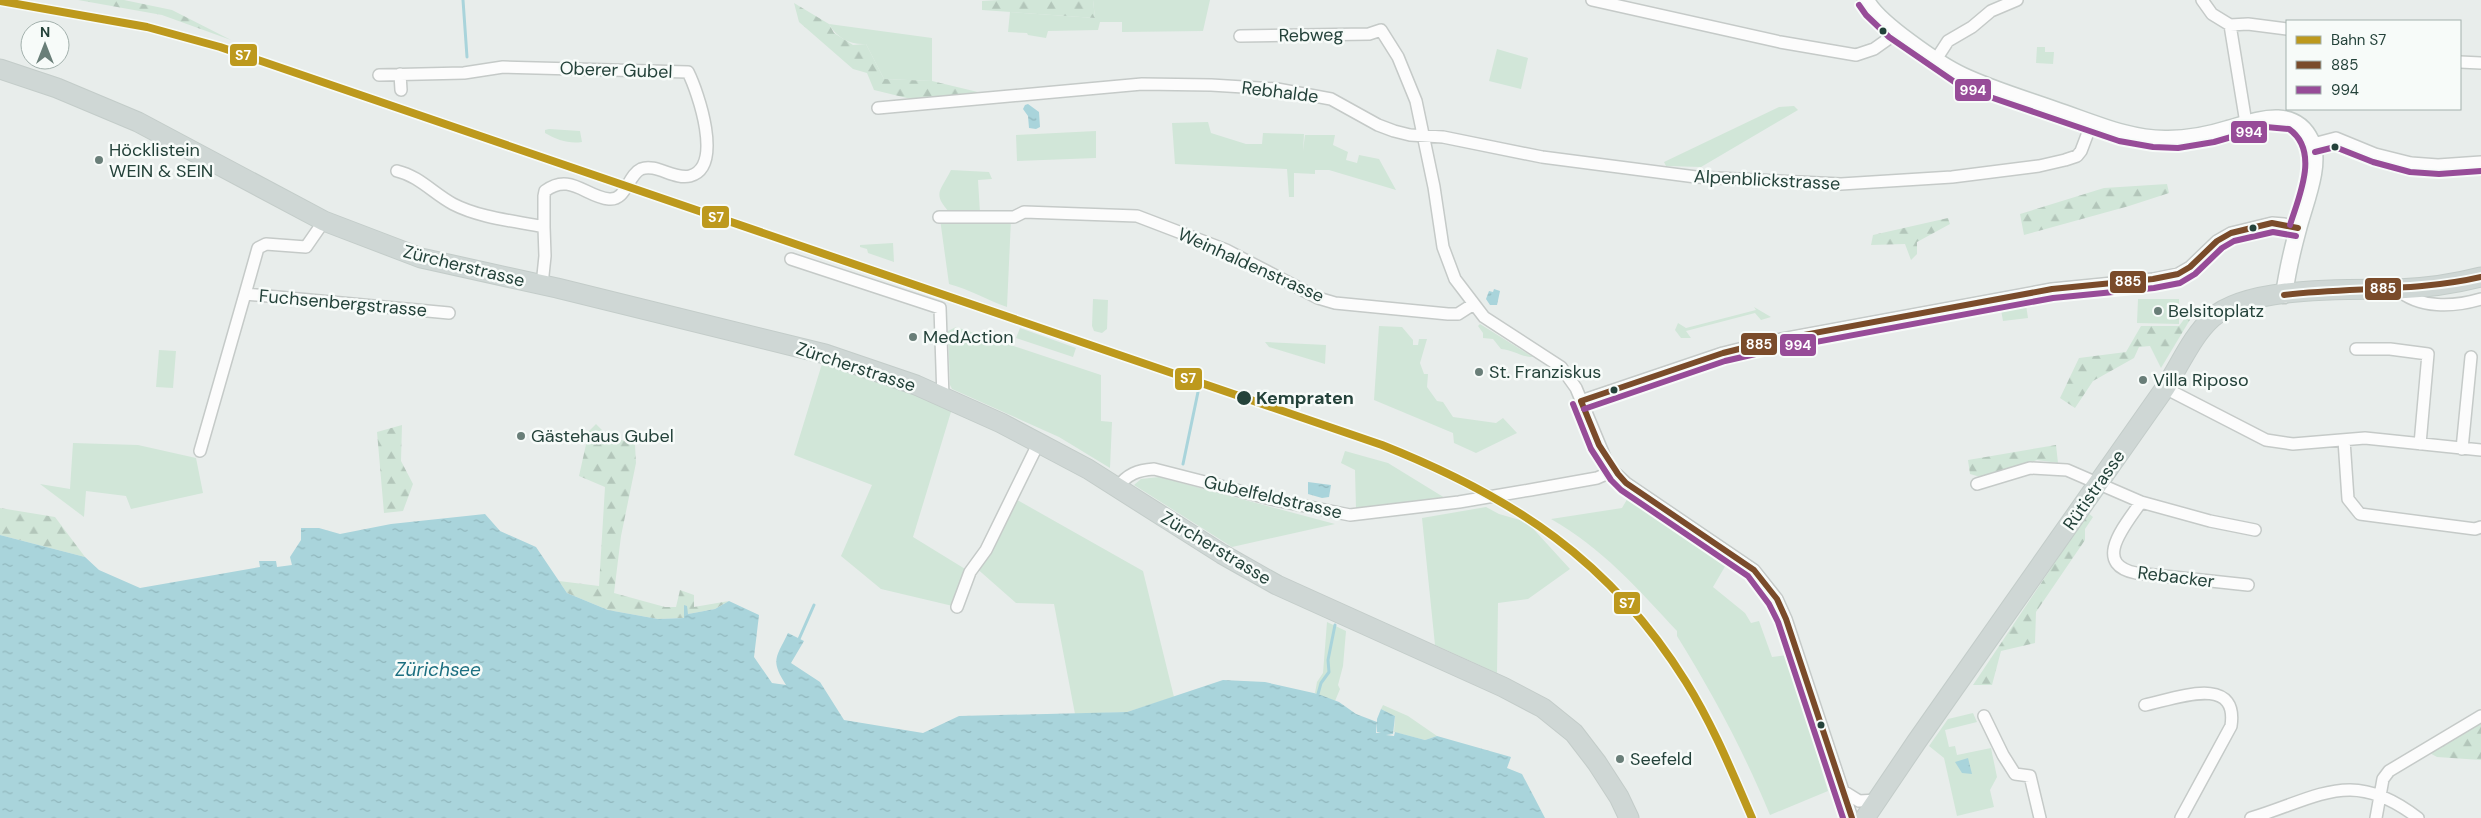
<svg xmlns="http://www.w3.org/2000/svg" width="2481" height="818" font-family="'DM Sans',sans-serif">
<defs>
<pattern id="forest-firs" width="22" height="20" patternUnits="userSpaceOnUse" patternTransform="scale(1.25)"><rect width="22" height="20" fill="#d1e6d8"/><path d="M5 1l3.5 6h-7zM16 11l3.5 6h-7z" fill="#b3c6ba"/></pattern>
<pattern id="water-ripples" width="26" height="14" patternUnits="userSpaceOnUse" patternTransform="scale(1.25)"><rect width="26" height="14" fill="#a9d4db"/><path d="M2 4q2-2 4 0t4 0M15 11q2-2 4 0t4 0" fill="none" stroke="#91b7bd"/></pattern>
</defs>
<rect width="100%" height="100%" fill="#e8edeb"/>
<path fill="#d1e6d8" d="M1093 0H1210L1203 31 1122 32V22H1100L1098 30 1048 31 1046 38 1028 35 1027 33 1008 32 1010 12 1095 18Z
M829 24 932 38V81L884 79 866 44C850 45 837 38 829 24Z
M2037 47H2045V52H2054L2053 64 2036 63Z
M1497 49 1528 58 1521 89 1489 81Z
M1794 106 1798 110 1701 167 1666 166 1664 162 1779 107Z
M1208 122 1211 133 1246 144H1262L1263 133 1304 134 1303 151 1305 135H1335L1333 145 1348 152 1346 160 1357 163 1359 155 1379 159 1396 190 1329 170H1315V174L1294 173V197H1289L1287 169 1175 164 1172 123Z
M549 129 580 131 582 142C569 144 557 140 545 133V130Z
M1096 131V158L1017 161 1016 135Z
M951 170 989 172 992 179 978 180 980 213H950C932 193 940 192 951 170Z
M940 219H1011L1007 307C987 300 969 289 949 284Z
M893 243 894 262 868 253 867 249 860 247V245Z
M1093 299 1108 300 1107 329 1102 333 1094 331 1092 326Z
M2138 299H2179V324L2137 323Z
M2026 305 2028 318 2003 321 2001 310Z
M1754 307 1771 317 1761 320 1755 313 1686 331 1691 338H1681L1675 330 1678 323 1686 328 1756 310Z
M1480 324 1533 357C1521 357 1514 350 1501 349L1493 339 1483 338V333L1478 326Z
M1379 326 1402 327 1413 340V345H1418L1419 339H1427L1420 363 1424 374H1428L1427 387 1437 401 1443 402 1453 417 1496 423 1503 418 1517 433 1476 453 1454 443 1453 433 1374 400Z
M956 327 1101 375V421L1112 422 1110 468 1059 437 952 389 950 385 948 331Z
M1020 328 1076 348 1073 357 1016 338Z
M1265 342 1326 345 1325 364 1269 347Z
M159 350 176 351 173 388 156 387Z
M825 354 954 402 913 537 970 572 957 607 881 589 841 556 872 485 794 455Z
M73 443 138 445 196 458 203 493 131 509 126 496 86 491 84 517 40 484 70 489Z
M1345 451 1388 463 1445 498 1356 509 1355 470 1341 463Z
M1159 477 1335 524 1232 547 1134 485 1141 479Z
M1629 496 1727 563 1713 587 1745 613 1751 623 1759 621 1772 657 1787 655 1828 791 1770 815C1744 752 1713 694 1677 636V631C1638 589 1601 547 1551 519L1622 508Z
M1012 497 1143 571 1174 697 1127 712 1075 714 1054 604 1016 603 974 566Z
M1486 507 1499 514 1527 522 1570 569 1528 599 1498 603 1497 673 1435 645 1422 518Z
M1327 622 1346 631 1343 666 1338 685 1340 689 1335 701 1315 693 1317 682 1323 673Z
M1383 705 1408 716 1437 736 1425 740 1394 732 1395 716 1381 709Z
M1973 713 1977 722 1945 730 1949 747 1955 746 1957 755 1991 748 1997 777 1990 790 1994 807 1957 816 1944 758 1929 746 1948 719Z"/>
<path fill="url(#forest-firs)" d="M78 0H124L172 10 231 40 162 15Z
M999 0H1093L1095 18 982 10V1Z
M794 3 829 24 834 33 853 45 866 44 884 79 932 81 982 93 911 99 874 90 867 73 853 69 799 22Z
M2167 184 2169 193 2129 206 2024 235 2020 214 2104 188Z
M1948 218 1950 224 1917 242V254L1911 260 1905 244 1871 245 1873 235Z
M2194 306 2197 308 2161 368 2150 346 2139 347 2134 358 2093 381 2075 408 2060 398 2079 358 2126 352 2141 326H2179Z
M596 424 606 434 635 445 636 463 621 536 614 593 665 607H676L680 590 694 595V607L729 601 715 609 688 614 684 605V618L658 619 608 610 567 593 559 581 599 586 605 487 579 476 589 431Z
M402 425 401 461 413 484 403 511 384 513 377 432Z
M2056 445 2058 463 2037 460 1984 478 1970 474 1968 460Z
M0 508 55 517 85 557 0 535Z
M2088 513 2093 517 2085 529V540L2036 612 2035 643 2001 651 1992 685H1973Z
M2481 716V760L2437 757 2426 751Z"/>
<path fill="url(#water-ripples)" d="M1028 104 1039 112 1040 127 1036 129 1029 128 1028 116 1023 109 1025 105Z
M1494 289 1500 291 1497 305H1490L1486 299 1489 291 1493 292Z
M1308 482 1331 485 1329 497 1322 498 1308 494Z
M485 514 500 531 536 547 567 593 608 610 658 619 684 618V605L687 606 688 614 715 609 729 601 759 615 754 657 772 683 786 685C770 660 776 658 788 633L804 641 791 663 820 682 844 720 923 733 959 716 1127 712 1223 680 1265 682 1318 694 1339 702 1356 714 1377 722 1376 733H1381L1377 732V719L1381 709 1395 716 1393 734 1386 735 1394 736 1395 732 1425 740 1437 736 1511 757 1507 768 1522 774 1545 818H0V535L85 557 99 570 140 588 260 567 259 561H276L277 567 292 565 290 557 301 540V528H319L340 534 391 524Z
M1968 758 1972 774 1962 773 1955 762Z"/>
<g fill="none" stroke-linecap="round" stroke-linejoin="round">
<path stroke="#a9d4db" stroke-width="3" d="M463 0 467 57
M1183 464 1198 392
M799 639 814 605
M1318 694 1321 683 1329 672 1328 660 1335 625"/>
<defs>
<path id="street" d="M1592 0 1780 42 1856 55 1874 49 1898 32
M2202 0 2212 14 2230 25 2246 123
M2230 25 2248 24 2287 29
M1240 36 1369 34 1381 30 1398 57 1416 101 1434 187 1443 247 1455 279 1484 317 1561 367 1576 388 1606 460 1613 471 1626 483 1754 570 1777 599 1786 619 1852 818
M1935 61 1948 41 1972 27 1991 11 2017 0
M2460 62 2481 63
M400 74 401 90
M379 75 464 73 503 67 688 72C698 92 724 167 690 176 674 180 656 163 641 169 628 175 626 201 609 199 586 197 570 172 545 191L544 196V227
M878 108 1142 84 1211 85 1277 89 1331 99 1378 125 1394 131 1410 135 1443 137 1542 157 1696 177 1841 184 1952 177 2039 166 2065 160 2077 156 2081 151 2092 122
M2313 144 2336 138 2375 154 2411 163 2438 165 2481 162
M397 171C419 176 434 194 453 204 480 218 515 221 544 227L545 256 542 285
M939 217H1014L1024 212 1137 216 1226 250 1318 298 1335 303 1448 314H1458L1472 305
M324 221 306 247 266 244 258 248 245 294 449 313
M791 259 940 308 943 398
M2397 289C2419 309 2454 307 2481 299
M2356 349H2390L2428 354 2420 444
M2165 388 2266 440 2293 444 2365 438 2481 450
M1581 401 1723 353 1771 341 2052 289 2153 279 2178 274 2190 267 2217 241 2231 233 2272 223 2284 224 2298 228
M2344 440 2348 499 2360 514 2475 529 2481 527
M2462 449 2471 357
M200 451 245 294
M1977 484 2030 468 2067 470 2141 502 2210 521 2255 530
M1117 488C1127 474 1138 470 1154 469L1275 500 1350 515 1459 502 1530 490 1597 478 1613 471
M2141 502C2127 523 2090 564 2136 573L2248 585
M957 607 970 572 986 550 1039 442
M2145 705C2174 699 2239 673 2231 726L2181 818
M1984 716 2003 755 2015 774 2030 776 2040 818
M1843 791 1859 801 1878 800
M2251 818C2320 797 2352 767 2418 818
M2376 818 2383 779 2389 771 2481 716"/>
<path id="secondary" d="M1866 0C1876 22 1941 66 1963 76 1993 90 2024 99 2055 110 2091 122 2130 140 2168 139 2188 139 2209 135 2228 129 2256 121 2294 105 2311 141 2322 163 2304 205 2298 229 2292 251 2287 273 2284 295"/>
<path id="primary" d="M0 69 57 88 138 122 324 221 421 258 557 288 825 354 916 385 1001 423 1088 469 1222 554 1277 585 1503 687 1543 708 1574 733 1597 763 1619 797 1629 818
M1865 818 1917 741 2165 388C2180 365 2192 336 2212 318 2249 285 2350 290 2398 289 2425 288 2454 284 2481 277"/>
</defs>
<use href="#street" stroke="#c5cac8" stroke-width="14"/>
<use href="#secondary" stroke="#c3cbc8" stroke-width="19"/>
<use href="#primary" stroke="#c3ccc9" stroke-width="21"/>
<use href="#street" stroke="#fcfcfc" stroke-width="11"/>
<use href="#secondary" stroke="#fcfcfc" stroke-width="16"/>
<use href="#primary" stroke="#cfd7d5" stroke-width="19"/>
<defs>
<path id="bus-1" d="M2284 295C2349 287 2417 292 2481 277
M1581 401 1723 353 1771 341 2052 289 2153 279 2178 274 2190 267 2217 241 2231 233 2272 223 2298 228
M1581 401 1599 445 1618 474 1626 483 1754 570 1777 599 1786 619 1852 818"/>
<path id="bus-2" d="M1859 5 1866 15 1889 37 1956 83 1987 96 2119 141 2153 147 2178 148 2214 142 2266 127 2289 129C2320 151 2299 196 2290 225
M2315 152 2335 147 2373 162 2410 172 2439 174 2481 171
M1573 404 1591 449 1611 480 1621 490 1748 576 1769 604 1778 622 1843 818
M1584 409 1725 361 1773 350 2053 298 2154 288 2180 283 2195 274 2222 248 2234 241 2273 232 2296 236"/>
</defs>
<use href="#bus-1" stroke="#f7fbf9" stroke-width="10"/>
<use href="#bus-2" stroke="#f7fbf9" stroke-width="10"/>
<use href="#bus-1" stroke="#7a4b2a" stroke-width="6"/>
<use href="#bus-2" stroke="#974c98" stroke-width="6"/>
<defs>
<path id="rail-1" d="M0 1 147 27 220 47 1382 445C1513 497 1610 560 1686 682 1713 725 1732 772 1752 818"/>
</defs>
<use href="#rail-1" stroke="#f7fbf9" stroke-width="11"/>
<use href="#rail-1" stroke="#bd991d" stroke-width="8"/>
</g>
<g fill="#24423a" stroke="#f7fbf9" stroke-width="2">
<circle cx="1883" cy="31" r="4.5"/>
<circle cx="2335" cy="147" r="4.5"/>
<circle cx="2253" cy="228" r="4.5"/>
<circle cx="1614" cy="390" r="4.5"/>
<circle cx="1244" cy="398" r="8"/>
<circle cx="1821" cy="725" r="4.5"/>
</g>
<g fill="#697e78" stroke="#f7fbf9" stroke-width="2">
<circle cx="99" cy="160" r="5"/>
<circle cx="2158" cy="311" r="5"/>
<circle cx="913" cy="337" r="5"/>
<circle cx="1479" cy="372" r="5"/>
<circle cx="2143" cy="380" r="5"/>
<circle cx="521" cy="436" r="5"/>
<circle cx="1620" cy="759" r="5"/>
</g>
<g text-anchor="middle" stroke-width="5" stroke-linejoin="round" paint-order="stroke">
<g font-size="18" fill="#24423a" stroke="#f7fbf9">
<text transform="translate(1311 35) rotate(-1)" y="6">Rebweg</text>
<text transform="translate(616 70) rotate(2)" y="6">Oberer Gubel</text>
<text transform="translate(1280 92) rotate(7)" y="6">Rebhalde</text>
<text transform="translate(1767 180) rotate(3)" y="6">Alpenblickstrasse</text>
<text transform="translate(1251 265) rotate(24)" y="6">Weinhaldenstrasse</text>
<text transform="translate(464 266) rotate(14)" y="6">Zürcherstrasse</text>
<text transform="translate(343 303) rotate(5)" y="6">Fuchsenbergstrasse</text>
<text transform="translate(856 367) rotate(18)" y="6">Zürcherstrasse</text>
<text transform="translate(2094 490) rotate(-55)" y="6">Rütistrasse</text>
<text transform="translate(1273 497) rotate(13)" y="6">Gubelfeldstrasse</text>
<text transform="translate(1216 548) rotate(31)" y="6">Zürcherstrasse</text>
<text transform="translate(2176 577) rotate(7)" y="6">Rebacker</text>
</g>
<g font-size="18" fill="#24423a" stroke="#f7fbf9" text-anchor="start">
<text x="109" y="156">Höcklistein<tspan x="109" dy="21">WEIN &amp; SEIN</tspan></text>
<text x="2168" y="317">Belsitoplatz</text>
<text x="923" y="343">MedAction</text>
<text x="1489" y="378">St. Franziskus</text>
<text x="2153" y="386">Villa Riposo</text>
<text x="531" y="442">Gästehaus Gubel</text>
<text x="1630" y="765">Seefeld</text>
</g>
<g font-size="18" font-weight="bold" fill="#24423a" stroke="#f7fbf9" text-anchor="start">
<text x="1256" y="404">Kempraten</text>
</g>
<g font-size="19" font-style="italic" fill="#1c6f80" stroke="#f7fbf9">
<text x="438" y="676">Zürichsee</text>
</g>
</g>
<g stroke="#f7fbf9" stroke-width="2">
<rect x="229" y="43" width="29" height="24" rx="5" fill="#bd991d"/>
<rect x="1954" y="78" width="38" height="24" rx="5" fill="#974c98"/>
<rect x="2230" y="120" width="38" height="24" rx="5" fill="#974c98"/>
<rect x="701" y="205" width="29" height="24" rx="5" fill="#bd991d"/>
<rect x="2109" y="270" width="38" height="24" rx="5" fill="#7a4b2a"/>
<rect x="2364" y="277" width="38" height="24" rx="5" fill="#7a4b2a"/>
<rect x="1740" y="332" width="38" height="24" rx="5" fill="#7a4b2a"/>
<rect x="1779" y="333" width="38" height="24" rx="5" fill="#974c98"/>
<rect x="1174" y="367" width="29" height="24" rx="5" fill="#bd991d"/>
<rect x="1613" y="591" width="28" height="24" rx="5" fill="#bd991d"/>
</g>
<g font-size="14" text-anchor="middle" font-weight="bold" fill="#fff">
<text x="243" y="60">S7</text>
<text x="1973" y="95">994</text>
<text x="2249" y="137">994</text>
<text x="716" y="222">S7</text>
<text x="2128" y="286">885</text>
<text x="2383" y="293">885</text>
<text x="1759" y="349">885</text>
<text x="1798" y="350">994</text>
<text x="1188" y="383">S7</text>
<text x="1627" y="608">S7</text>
</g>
<rect x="2286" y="20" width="175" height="90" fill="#f7fbf9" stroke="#a3b1ad"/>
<rect x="2296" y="36" width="25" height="8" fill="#bd991d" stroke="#a3b1ad"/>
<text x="2331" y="45" font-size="15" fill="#24423a">Bahn S7</text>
<rect x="2296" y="61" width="25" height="8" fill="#7a4b2a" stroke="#a3b1ad"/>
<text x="2331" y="70" font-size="15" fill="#24423a">885</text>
<rect x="2296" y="86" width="25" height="8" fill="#974c98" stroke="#a3b1ad"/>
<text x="2331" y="95" font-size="15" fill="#24423a">994</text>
<g transform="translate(45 45)"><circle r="24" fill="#f7fbf9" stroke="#a3b1ad"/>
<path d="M0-4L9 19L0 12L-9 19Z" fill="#697e78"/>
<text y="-8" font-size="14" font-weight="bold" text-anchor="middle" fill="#24423a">N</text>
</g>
</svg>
